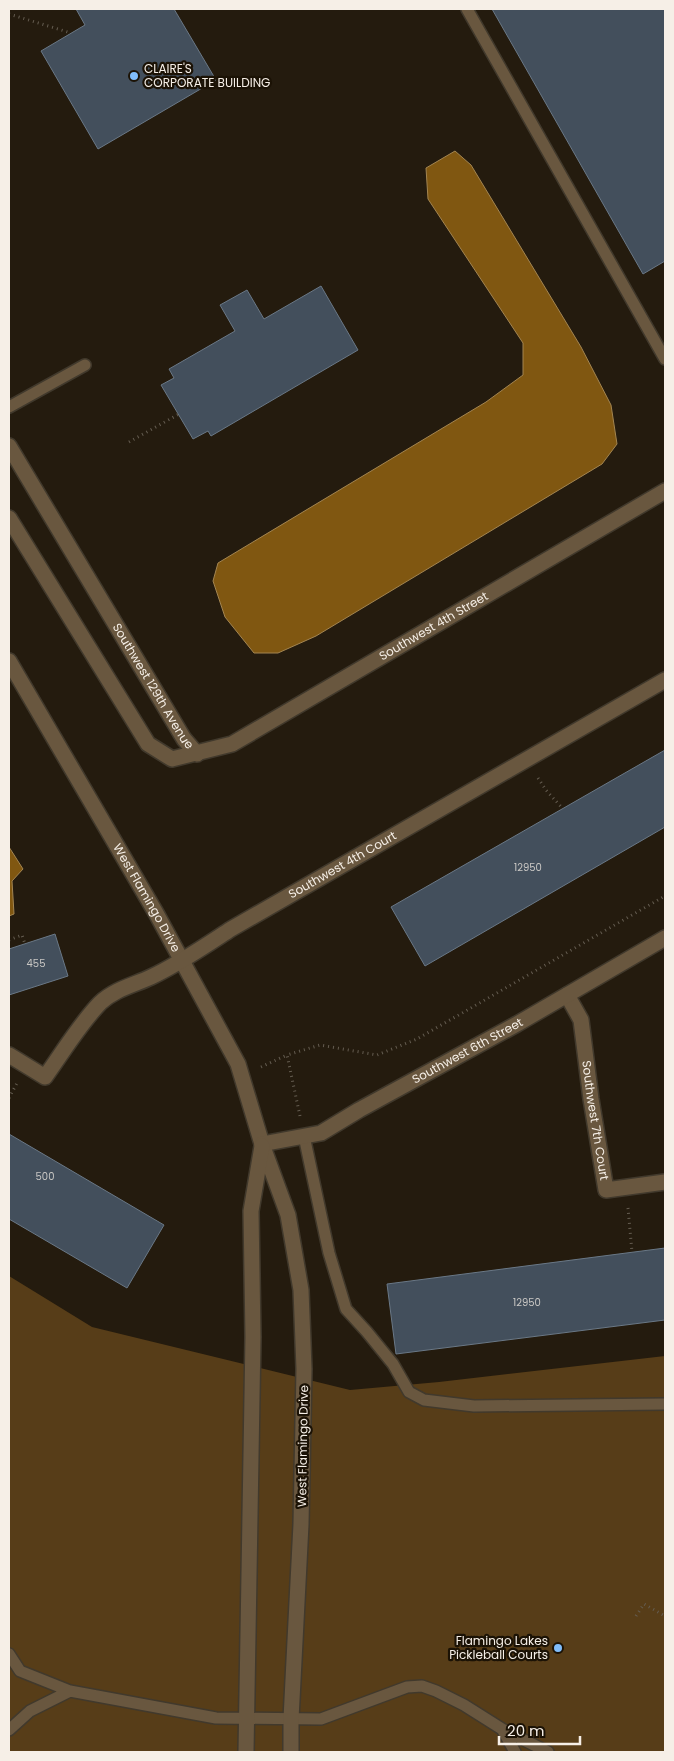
<svg xmlns="http://www.w3.org/2000/svg" width="674" height="1761" font-family="Poppins,sans-serif">
<rect width="100%" height="100%" fill="#241b0e"/>
<path fill="#573d18" d="M9 1276 92 1327 350 1390 439 1382 665 1356V1752H9Z"/>
<path fill="#805711" stroke="#a38551" d="M455 151 471 165 581 347 611 405 617 444 602 464 316 636 278 653H254L225 617 213 581 218 563 486 402 523 375V343L428 199 426 168Z
M9 847 23 869 12 881 14 914 9 916Z"/>
<path fill="#434f5c" stroke="#6a7886" d="M76 9H174L216 80 98 149 41 51 85 25Z
M492 9H665V261L643 274Z
M321 286 358 350 211 436 208 431 193 439 161 385 174 378 169 369 235 331 220 305 247 290 264 319Z
M665 750V827L425 966 391 907Z
M55 934 68 976 9 995V949Z
M9 1134 164 1225 127 1288 9 1219Z
M665 1248V1320L396 1354 387 1284Z"/>
<g fill="none" stroke-linecap="round" stroke-linejoin="round">
<defs>
<path id="lane" d="M467 9 665 359
M9 407 85 365
M304 1136 329 1253 346 1309 367 1332 393 1364 409 1392 424 1400 474 1406 665 1404
M9 1654 20 1671 70 1691 216 1718 321 1719 407 1687 422 1686 436 1691 464 1705 502 1729 548 1752
M502 1729 515 1752
M9 1730 30 1711 70 1691"/>
<g id="street">
<path id="s1" d="M9 446 184 739 197 754"/>
<path id="s2" d="M9 518 148 744 172 759 232 744 665 491"/>
<path id="s3" d="M9 661 156 913 238 1064 262 1144 288 1215 301 1290 304 1369 301 1524 291 1719V1752"/>
<path id="s4" d="M567 995 581 1020 591 1099 606 1190 665 1182"/>
<path id="s5" d="M9 1055 45 1077C63 1052 79 1025 100 1003 115 989 134 985 151 977 179 964 205 946 231 929L665 680"/>
<path id="s6" d="M262 1144 321 1133 359 1110 517 1024 665 938"/>
<path d="M246 1752 253 1337 251 1211 262 1146"/>
</g>
</defs>
<use href="#lane" stroke="#41392c" stroke-width="14"/>
<use href="#street" stroke="#41392c" stroke-width="18"/>
<path stroke="#655d51" stroke-width="3" stroke-dasharray="1 4" stroke-linecap="butt" d="M9 14 71 33
M129 442 179 414
M538 778 546 790 563 809
M9 940 22 935 25 944
M261 1067 287 1055
M9 1098 17 1083
M300 1116 287 1055 320 1045 377 1055 417 1039 665 896
M628 1208 632 1252
M636 1616 644 1604 665 1616"/>
<use href="#lane" stroke="#69573f" stroke-width="11"/>
<use href="#street" stroke="#69573f" stroke-width="15"/>
</g>
<g fill="#81bdfa" stroke="#1b1205" stroke-width="2">
<circle cx="134" cy="76" r="5"/>
<circle cx="558" cy="1648" r="5"/>
</g>
<g text-anchor="middle" stroke-width="4.5" stroke-linejoin="round" paint-order="stroke">
<g font-size="10" fill="#c9c7c4">
<text x="528" y="871">12950</text>
<text x="36" y="967">455</text>
<text x="45" y="1180">500</text>
<text x="527" y="1306">12950</text>
</g>
<g font-size="12" fill="#f6efe7" stroke="#1b1205" text-anchor="start">
<text x="144" y="73">CLAIRE'S<tspan x="144" dy="14">CORPORATE BUILDING</tspan></text>
<text x="548" y="1645" text-anchor="end">Flamingo Lakes<tspan x="548" dy="14">Pickleball Courts</tspan></text>
</g>
<g font-size="12" fill="#f6efe7" stroke="#1b1205">
<text dy="4" stroke="none"><textPath href="#s2" startOffset="589">Southwest 4th Street</textPath></text>
<text dy="4" stroke="none"><textPath href="#s1" startOffset="280">Southwest 129th Avenue</textPath></text>
<text dy="4" stroke="none"><textPath href="#s5" startOffset="414">Southwest 4th Court</textPath></text>
<text dy="4" stroke="none"><textPath href="#s3" startOffset="274">West Flamingo Drive</textPath></text>
<text dy="4" stroke="none"><textPath href="#s6" startOffset="228">Southwest 6th Street</textPath></text>
<text dy="4" stroke="none"><textPath href="#s4" startOffset="130">Southwest 7th Court</textPath></text>
<text transform="translate(303 1446) rotate(-89)" y="4">West Flamingo Drive</text>
</g>
</g>
<rect width="674" height="1761" fill="none" stroke="#f6efe7" stroke-width="20"/>
<path d="M499 1736v8h81v-8" fill="none" stroke="#f6efe7" stroke-width="2.5"/>
<text x="507" y="1736" font-size="15" fill="#f6efe7" stroke="#1b1205" stroke-width="4" paint-order="stroke">20 m</text>
</svg>
